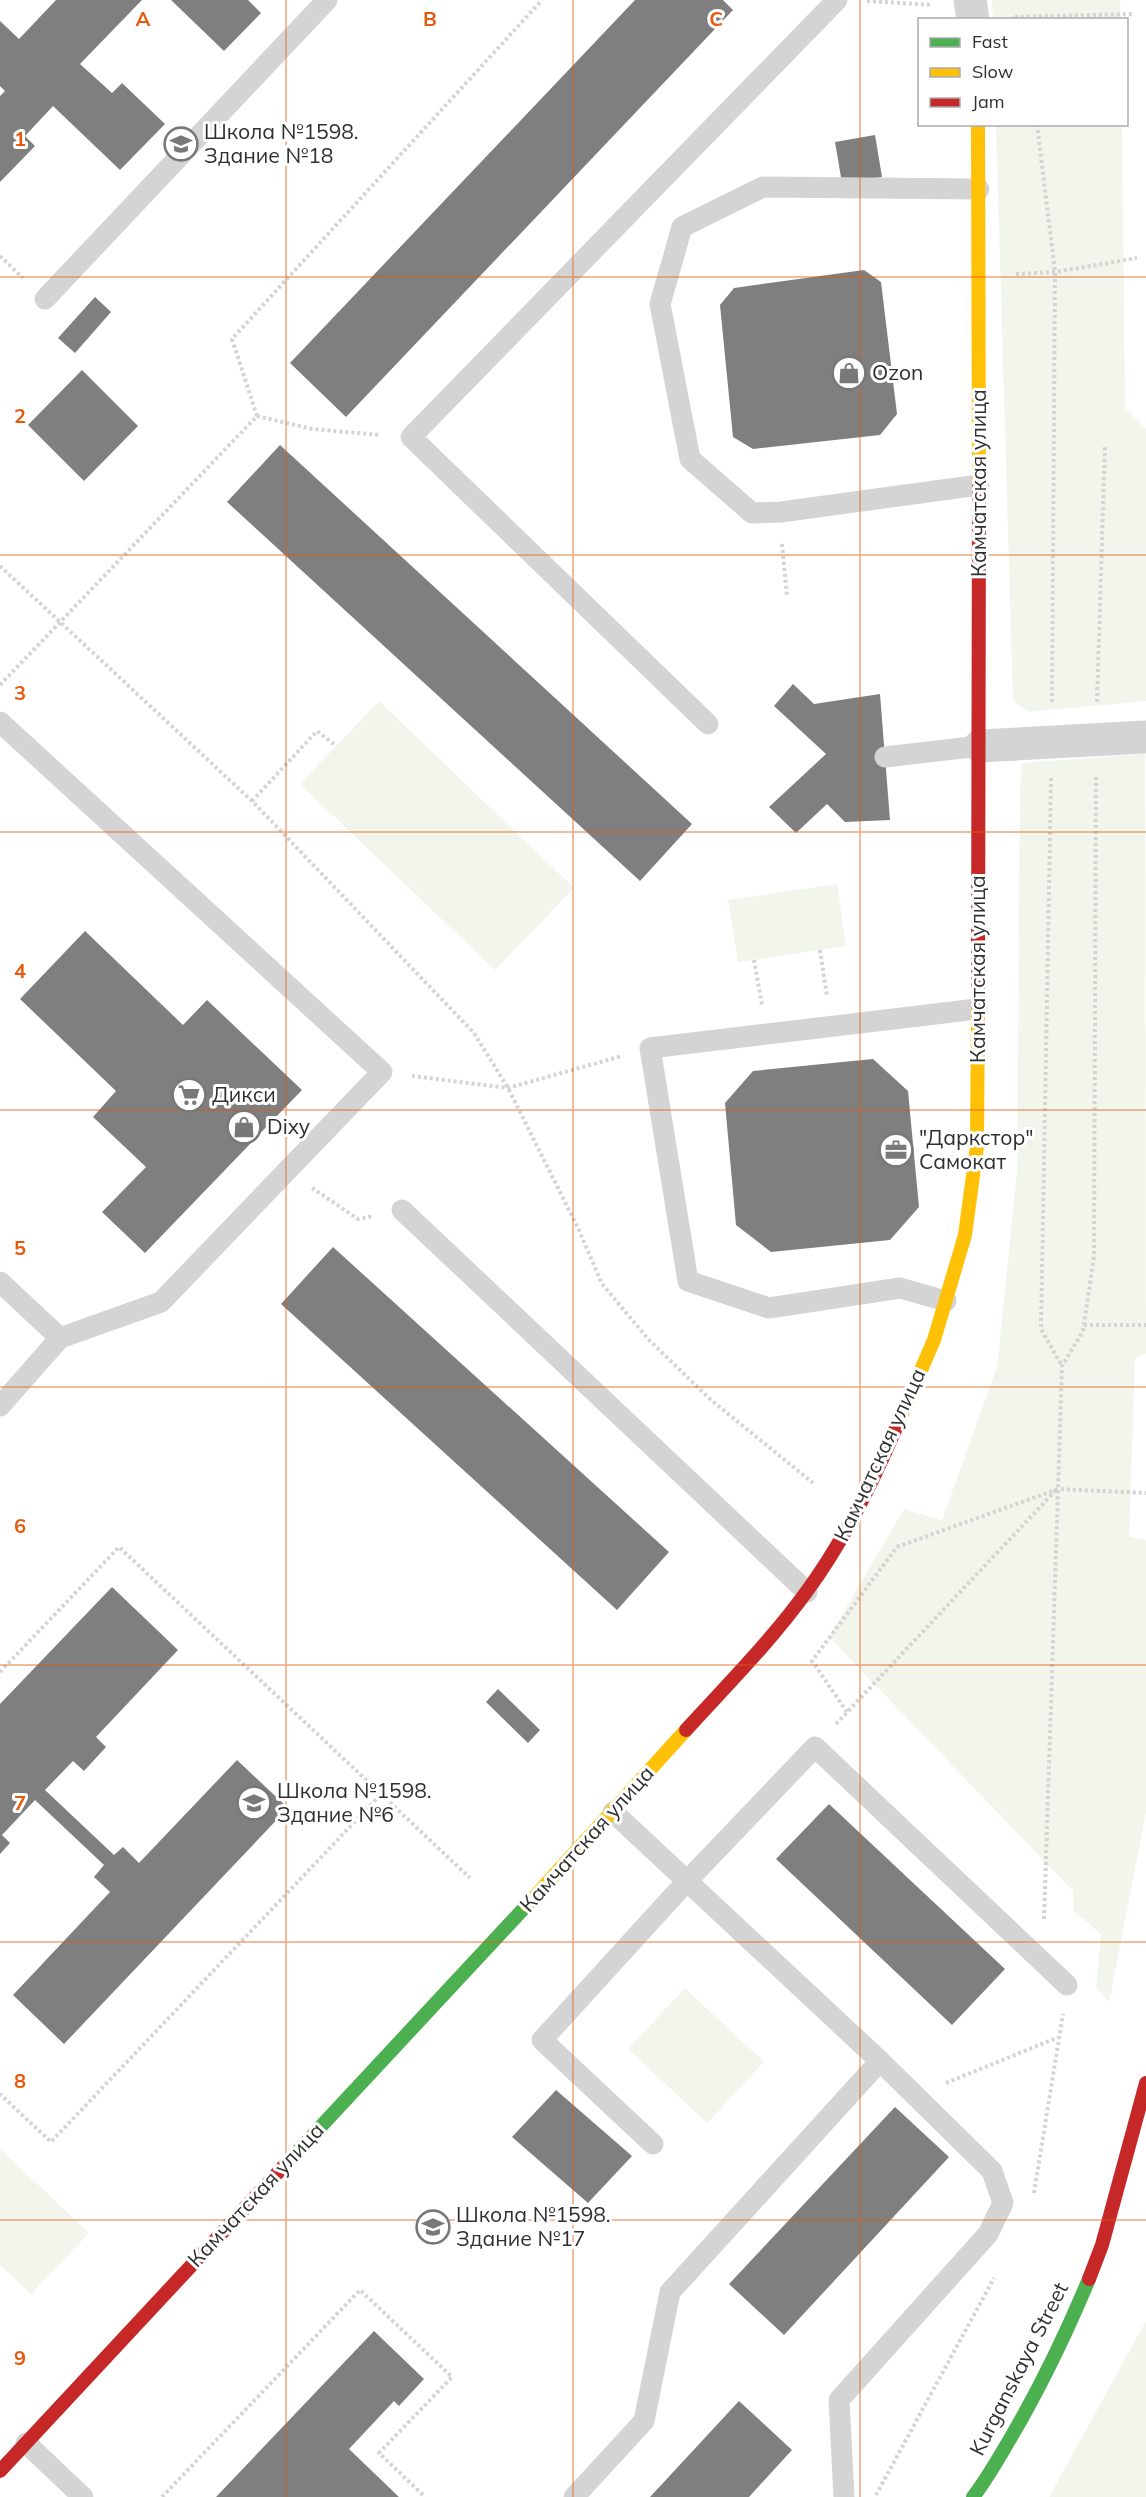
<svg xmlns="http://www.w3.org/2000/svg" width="1146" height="2497" font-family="Mulish,sans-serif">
<rect width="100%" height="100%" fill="#fff"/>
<path fill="#f1f5ec" d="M992 0H1120L1121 19H993Z
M996 125H1122L1125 408 1146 429V701L1028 712 1013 700Z
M379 701 574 888 495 970 300 784Z
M1145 754 1146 1353 1135 1358 1129 1537 1146 1540V1813L1109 2002 1096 1988 1101 1934 1074 1911 1073 1891 829 1637 904 1509 942 1520 997 1367 1017 1172 1020 789 1022 763Z
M837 884 846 946 738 962 728 900Z
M685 1988 764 2062 707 2123 628 2049Z
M0 2149 89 2233 31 2294 0 2265Z
M1146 2321V2497H1049Z"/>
<path fill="#7f7f7f" d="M56 0H142L80 64 112 93 122 83 165 124 120 170 53 106 25 136 35 146 0 182V96L5 91 0 86V21L19 39Z
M171 0H248L261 13 224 51Z
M635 0H723L733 10 346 417 290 363Z
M875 135 882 177 842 183 835 142Z
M864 270 881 282 897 414 880 435 753 449 733 437 720 305 734 288Z
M95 297 111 312 75 353 58 338Z
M82 370 138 426 84 481 28 425Z
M280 445 692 824 640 881 227 502Z
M793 684 814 704 880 694 890 820 845 822 827 804 796 833 769 807 826 754 774 706Z
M85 931 183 1025 207 1000 302 1090 145 1253 102 1212 146 1167 93 1117 116 1091 20 999Z
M873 1059 908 1091 919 1207 890 1240 771 1252 736 1225 725 1103 753 1071Z
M333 1247 669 1552 617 1610 281 1304Z
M112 1587 178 1650 96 1737 106 1747 84 1771 73 1761 45 1790 114 1855 123 1847 139 1863 237 1760 288 1808 64 2044 13 1995 110 1892 94 1877 104 1865 35 1800 2 1835 10 1843 0 1854V1704Z
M498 1689 540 1730 528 1743 486 1702Z
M829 1804 1005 1969 952 2025 776 1859Z
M556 2090 632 2156 588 2203 512 2137Z
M895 2107 949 2157 784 2335 729 2284Z
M374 2331 424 2379 399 2406 394 2401 349 2449 399 2497H216Z
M739 2401 792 2450 749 2497H650Z"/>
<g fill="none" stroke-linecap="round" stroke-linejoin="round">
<path stroke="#d4d4d4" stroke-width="4" stroke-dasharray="3 3" stroke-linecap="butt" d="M867 1 932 5
M1013 20 1012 17 1132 14
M1037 124 1055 272 1052 705
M0 256 23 278
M1016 274 1055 272 1137 258
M257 416 232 339 542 0
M782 544 787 597
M0 566 252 801 474 1033 508 1088 578 1228 602 1284 649 1340 711 1400 813 1483
M0 685 257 416 312 429 380 435
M1097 702 1105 445
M1051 778 1041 1329 1062 1366
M252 801 317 731 335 745
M820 950 827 996
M754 960 762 1005
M412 1076 508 1088 622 1056
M312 1188 358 1219 373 1216
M1084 1325H1146
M0 1672 119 1547 381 1794 51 2142 0 2094
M847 1712 812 1661 897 1547 1058 1489 1146 1493
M836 1724 1057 1489
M381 1794 470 1878
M1044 1919 1062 1366 1083 1331 1094 1256 1096 776
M946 2083 1059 2037
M1034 2193 1063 2014
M876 2495 994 2278
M162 2497 360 2290 452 2377 379 2453 425 2497"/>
<path stroke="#d4d4d4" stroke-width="21" d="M979 189 763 187 682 227 660 304 690 459 752 513 781 512 979 485
M45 299 327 0
M0 722 382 1072 161 1302 60 1338 0 1282
M708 724 411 437 837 0
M885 757 980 746
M402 1210 807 1592
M946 1301 900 1288 769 1308 688 1281 650 1048 977 1009
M0 1406 60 1338
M613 1812 880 2061 992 2171 1003 2203 988 2234 839 2400 844 2497
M653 2144 542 2040 687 1881 815 1747 1067 1985
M26 2443 83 2497
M574 2497 644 2421 670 2292 880 2061"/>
<path stroke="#d4d4d4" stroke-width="33" d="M970 0 973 20
M980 746 1146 737"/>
<path stroke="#4caf50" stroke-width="14" d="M285 2165 527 1905
M973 2497C987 2479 998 2459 1010 2439 1040 2388 1066 2334 1089 2279"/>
<path stroke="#ffc107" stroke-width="14" d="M978 124 979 482
M895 1430 934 1340 965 1235 977 1146 978 1005
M527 1905 686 1730"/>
<path stroke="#c62828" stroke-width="14" d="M978 1005 979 482
M686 1730C727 1685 771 1641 807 1591 843 1542 871 1486 895 1430
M1089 2279 1102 2245 1146 2083
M0 2471 285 2165"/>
</g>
<path fill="none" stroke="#e8590c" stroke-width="1.5" stroke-opacity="0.55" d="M286 0V2497M573 0V2497M860 0V2497M0 277H1146M0 555H1146M0 832H1146M0 1110H1146M0 1387H1146M0 1665H1146M0 1942H1146M0 2220H1146"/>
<defs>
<symbol id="school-ring" viewBox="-11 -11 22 22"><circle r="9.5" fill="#fff" stroke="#787878" stroke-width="1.5"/><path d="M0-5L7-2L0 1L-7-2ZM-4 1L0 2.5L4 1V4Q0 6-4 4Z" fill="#787878"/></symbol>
<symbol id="shop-ring" viewBox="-11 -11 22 22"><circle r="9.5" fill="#fff" stroke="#787878" stroke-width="1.5"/><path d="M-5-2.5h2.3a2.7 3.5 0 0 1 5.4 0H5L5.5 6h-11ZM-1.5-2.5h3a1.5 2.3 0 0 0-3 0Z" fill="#787878"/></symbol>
<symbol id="supermarket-ring" viewBox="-11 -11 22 22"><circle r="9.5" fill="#fff" stroke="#787878" stroke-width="1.5"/><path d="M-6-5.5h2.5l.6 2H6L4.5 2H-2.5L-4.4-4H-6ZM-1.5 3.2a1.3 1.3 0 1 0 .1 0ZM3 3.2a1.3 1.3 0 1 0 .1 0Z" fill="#787878"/></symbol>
<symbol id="office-ring" viewBox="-11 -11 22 22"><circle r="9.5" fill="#fff" stroke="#787878" stroke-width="1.5"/><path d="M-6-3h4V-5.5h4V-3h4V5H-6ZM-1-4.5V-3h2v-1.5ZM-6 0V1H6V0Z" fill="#787878"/></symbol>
</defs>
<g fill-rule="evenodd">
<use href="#school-ring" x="162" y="125" width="38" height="38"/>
<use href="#shop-ring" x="830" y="354" width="38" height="38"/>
<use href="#supermarket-ring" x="170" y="1076" width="38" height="38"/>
<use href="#shop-ring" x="225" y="1108" width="38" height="38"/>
<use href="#office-ring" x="877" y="1131" width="38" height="38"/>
<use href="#school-ring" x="235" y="1784" width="38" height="38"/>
<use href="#school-ring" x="414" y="2208" width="38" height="38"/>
</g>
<g text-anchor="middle" stroke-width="6" stroke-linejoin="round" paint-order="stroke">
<g font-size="21" fill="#2f2f2f" stroke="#fff" text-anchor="start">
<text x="204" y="139">Школа №1598.<tspan x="204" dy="24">Здание №18</tspan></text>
<text x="872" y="380">Ozon</text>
<text x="212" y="1102">Дикси</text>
<text x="267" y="1134">Dixy</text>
<text x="919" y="1145">"Даркстор"<tspan x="919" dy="24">Самокат</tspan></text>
<text x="277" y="1798">Школа №1598.<tspan x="277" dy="24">Здание №6</tspan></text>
<text x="456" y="2222">Школа №1598.<tspan x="456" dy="24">Здание №17</tspan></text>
</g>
<g font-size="21" fill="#2f2f2f" stroke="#fff">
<text transform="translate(979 483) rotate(-90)" y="7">Камчатская улица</text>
<text transform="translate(978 969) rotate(-90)" y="7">Камчатская улица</text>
<text transform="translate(880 1455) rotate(-65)" y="7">Камчатская улица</text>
<text transform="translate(587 1839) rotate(-48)" y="7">Камчатская улица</text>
<text transform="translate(256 2195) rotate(-47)" y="7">Камчатская улица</text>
<text transform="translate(1019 2369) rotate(-63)" y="7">Kurganskaya Street</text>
</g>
</g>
<g font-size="20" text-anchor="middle" font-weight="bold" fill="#e8590c" stroke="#fff" stroke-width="6" stroke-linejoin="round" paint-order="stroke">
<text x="143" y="26">A</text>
<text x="430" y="26">B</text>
<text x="716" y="26">C</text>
<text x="20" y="146">1</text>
<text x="20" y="423">2</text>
<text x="20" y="700">3</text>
<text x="20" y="978">4</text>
<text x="20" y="1255">5</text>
<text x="20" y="1533">6</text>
<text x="20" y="1810">7</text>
<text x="20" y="2088">8</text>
<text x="20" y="2365">9</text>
</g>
<rect x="918" y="18" width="210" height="108" fill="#ffffff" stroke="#acacac" stroke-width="1.5"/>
<rect x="930" y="38" width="30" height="9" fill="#4caf50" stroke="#acacac" stroke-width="1.5"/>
<text x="972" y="48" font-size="18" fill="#2f2f2f">Fast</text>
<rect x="930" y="68" width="30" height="9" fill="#ffc107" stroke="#acacac" stroke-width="1.5"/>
<text x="972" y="78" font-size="18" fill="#2f2f2f">Slow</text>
<rect x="930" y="98" width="30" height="9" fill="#c62828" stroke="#acacac" stroke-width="1.5"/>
<text x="972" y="108" font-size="18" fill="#2f2f2f">Jam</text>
</svg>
